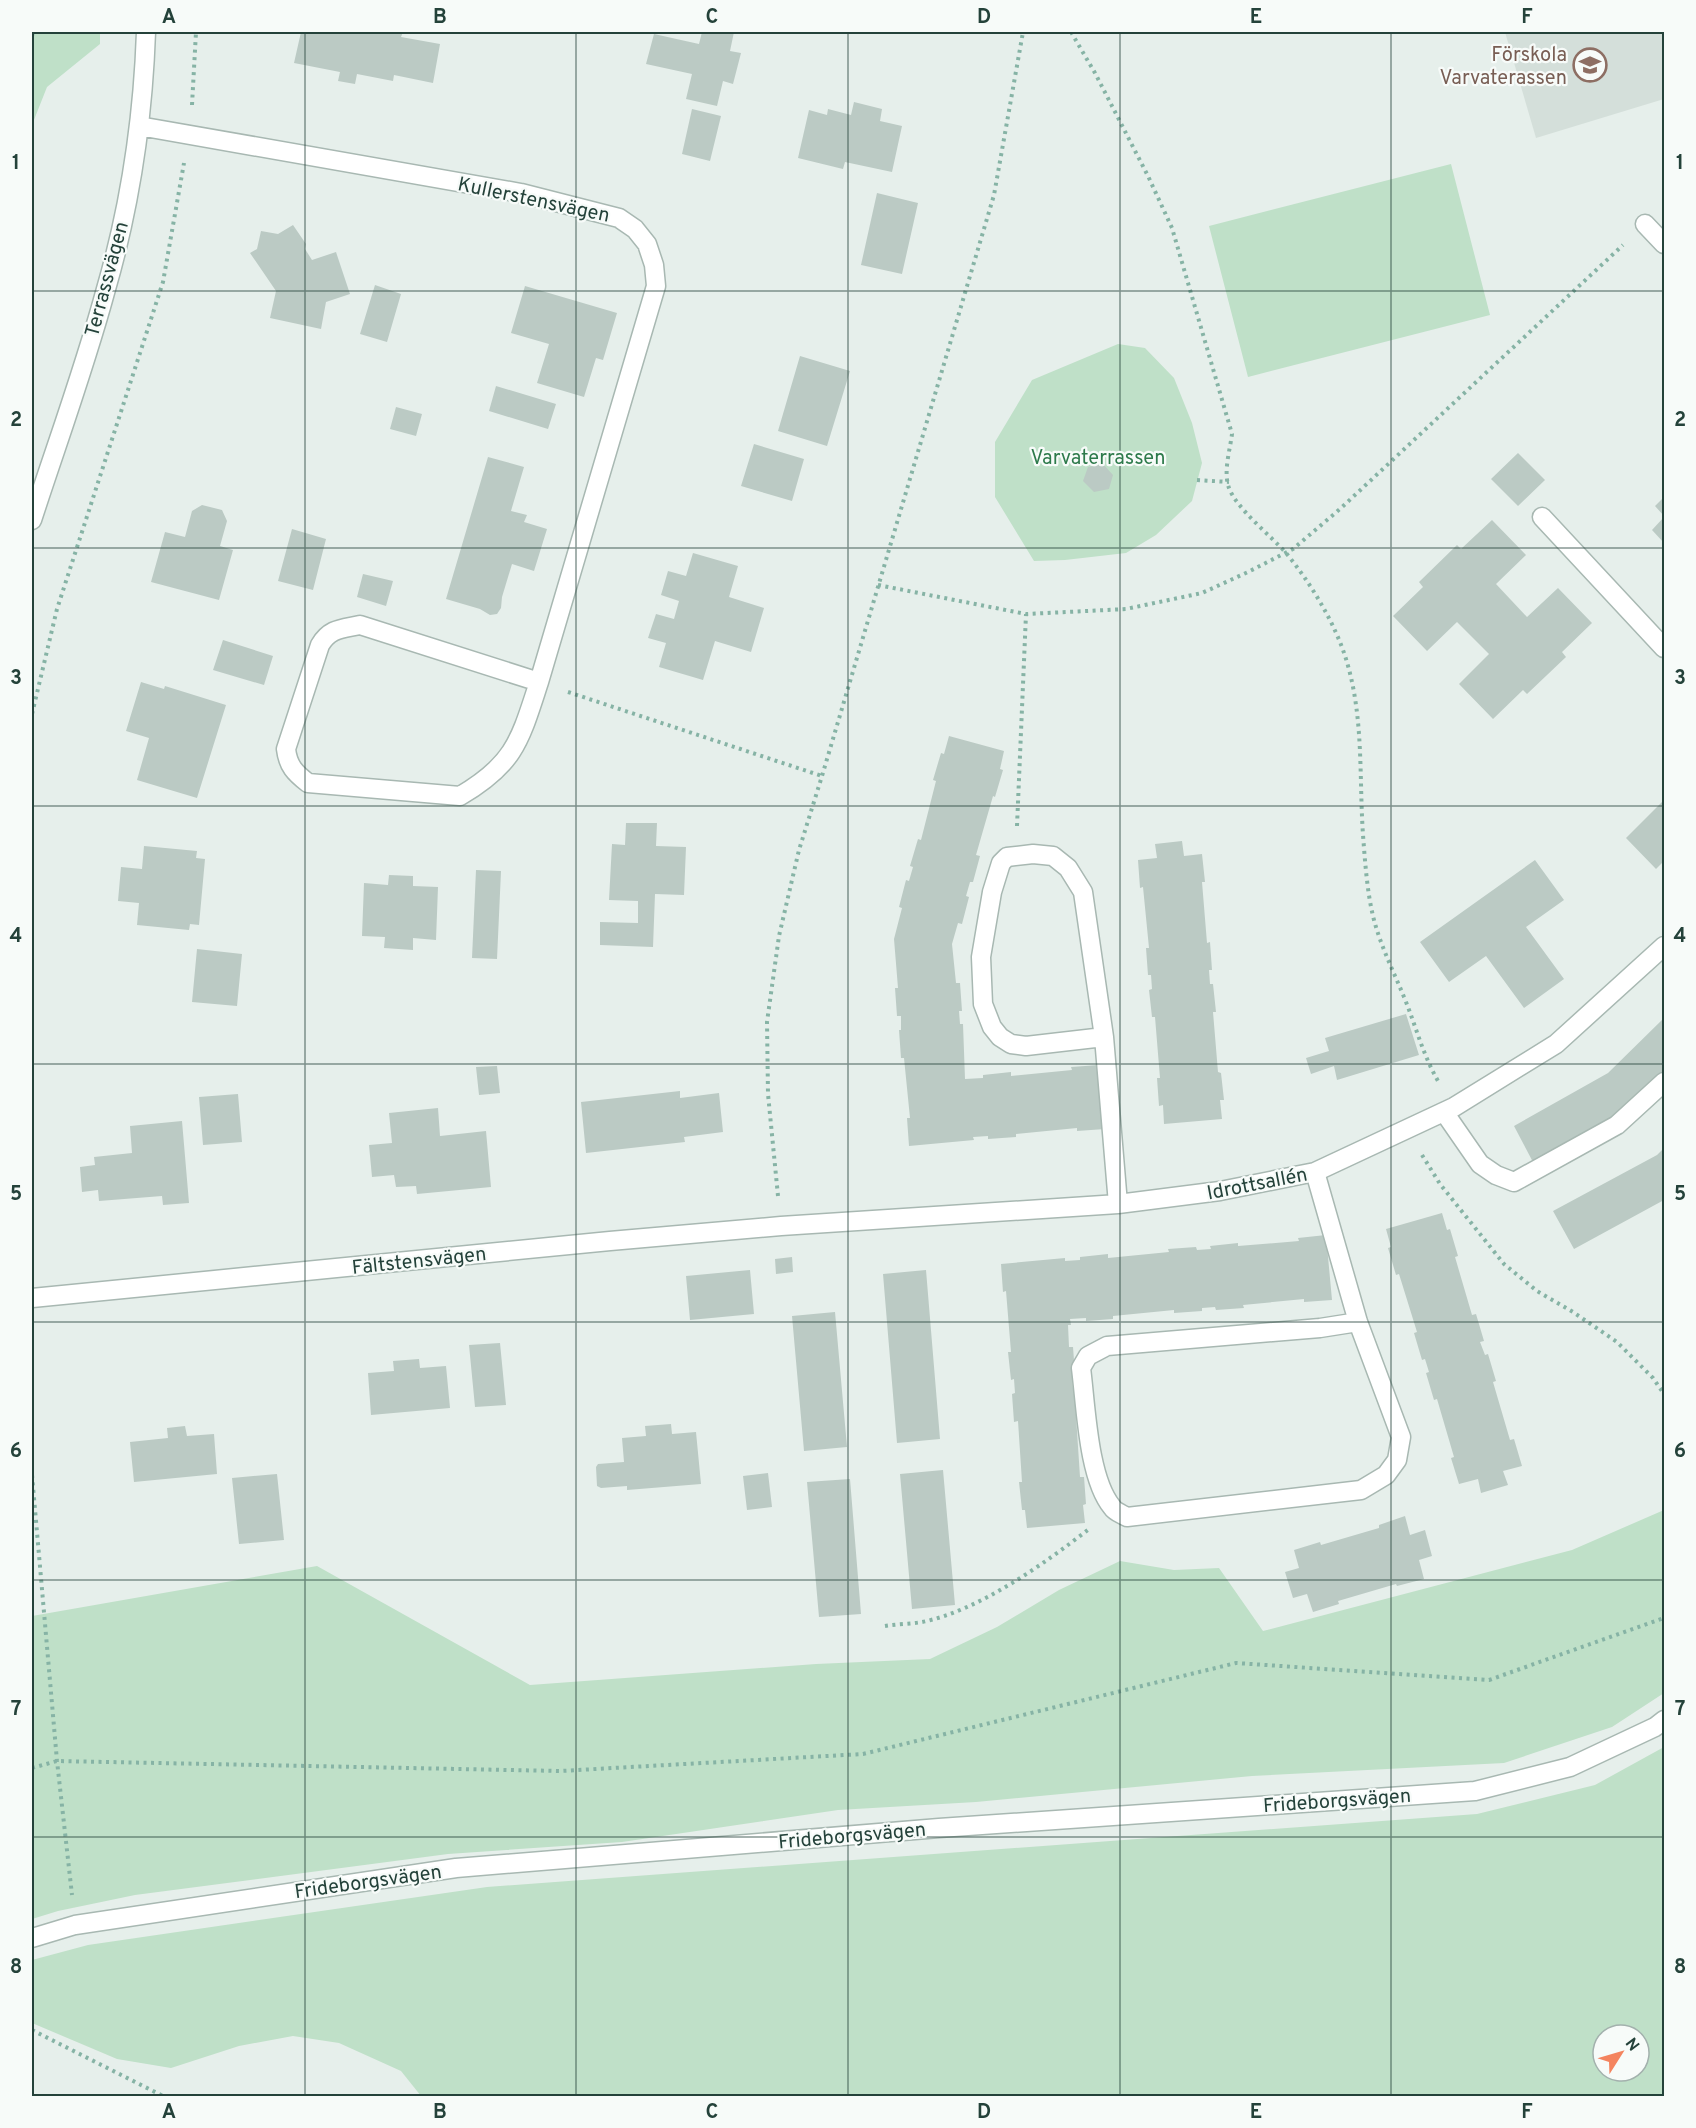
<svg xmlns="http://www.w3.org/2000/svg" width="1696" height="2128" font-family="Overpass,sans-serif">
<rect width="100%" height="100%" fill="#e6efeb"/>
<path fill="#d4dfda" d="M1505 32H1664V99L1536 138Z"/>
<path fill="#bfe0c8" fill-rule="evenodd" d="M32 32H100V44L47 87 32 125Z
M1451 164 1490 315 1248 377 1209 226Z
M1118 344 1145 348 1174 378 1192 423 1202 463 1192 501 1156 535 1126 553 1065 560 1034 561 995 497V442L1032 380Z
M1664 1510V1693L1612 1727 1504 1763 1252 1776 976 1802 838 1810 622 1842 448 1854 135 1895 58 1911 32 1919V1616L317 1566 530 1685 816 1664 930 1659 997 1627 1059 1590 1120 1561 1174 1570 1219 1568 1263 1631 1572 1550Z
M1664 1747V2096H421L401 2071 339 2043 293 2036 239 2046 171 2068 117 2059 32 2023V1960L88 1945 487 1887 1477 1814 1595 1785ZM1603 2035H1639V2071H1603Z"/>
<path fill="#bbcac4" d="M301 32H403L401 37 440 44 433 83 394 75 393 81 357 74 355 84 338 81 340 72 294 63Z
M702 32H734L730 51 741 53 733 84 723 81 717 106 686 99 692 74 646 64 654 34 699 44Z
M854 102 882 109 880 121 902 126 892 172 845 162 843 169 798 158 809 110 827 115 828 109 851 115Z
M692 109 721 116 710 161 682 154Z
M877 193 918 203 902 274 861 265Z
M293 225 306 244 305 249 312 260 336 252 350 294 326 302 321 329 270 318 276 291 250 253 257 249 261 231 278 234Z
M375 285 401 294 387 342 360 334Z
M525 286 617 313 603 360 596 358 584 397 537 383 549 344 511 333Z
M800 356 850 371 827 446 778 431Z
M496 386 556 404 548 429 489 411Z
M396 407 422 414 416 436 390 429Z
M754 444 804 459 792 501 741 486Z
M1518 453 1545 480 1518 506 1491 479Z
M488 457 524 467 511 511 527 515 524 522 547 529 534 571 512 564 502 597 501 608 497 614 490 615 480 609 446 599Z
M1103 464 1113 475 1109 489 1094 492 1083 481 1088 467Z
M1664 497V516L1655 506Z
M202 505 222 510 227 521 220 546 233 550 219 600 151 582 165 532 185 537 192 511Z
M1664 517V543L1652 530Z
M1492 520 1526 555 1496 584 1527 617 1558 588 1592 623 1562 652 1566 657 1527 694 1523 690 1493 719 1459 684 1489 654 1457 622 1427 651 1393 616 1423 587 1419 582 1457 545 1461 549Z
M292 529 326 539 313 590 278 581Z
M693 553 738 566 729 597 764 608 751 652 715 641 703 680 659 667 666 643 648 638 656 614 674 619 679 601 661 595 668 571 686 576Z
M363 574 393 581 386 606 357 597Z
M223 640 273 656 264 685 213 670Z
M141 682 164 689 165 686 226 705 197 798 137 780 149 738 126 731Z
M949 736 1004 751 1000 769 1003 770 995 797 993 796 976 855 980 856 973 882H970L966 896 969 897 962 924 958 923 952 944 956 983H960L962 1011H959L960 1024H963L965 1079 983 1078V1075L1011 1072V1076L1072 1070 1071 1067 1099 1065 1105 1129 1077 1131V1128L1016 1134V1137L988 1139V1136L973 1137 974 1140 909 1146 907 1118H910L904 1058H901L899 1030H901V1016H897L895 988H898L894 939 902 908 899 907 906 880 909 881 913 867 910 866 918 839 921 840 936 781 933 780 941 753 944 754Z
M1664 800V861L1656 869 1626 838Z
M626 823H657L656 846 686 847 684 895 655 894 653 947 600 945V922L638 923V901L609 900 612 844 625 845Z
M1182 841 1184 856 1202 854 1205 882H1202L1207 943 1210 942 1212 970H1209L1210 984H1213L1216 1012H1213L1218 1072 1221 1073 1224 1100H1220L1222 1119 1164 1124 1163 1105 1159 1106 1157 1078H1160L1155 1017H1152L1149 990 1152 989 1151 975H1148L1146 948H1149L1143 887 1140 888 1138 860 1157 858 1155 844Z
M144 846 197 851 196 858 205 859 199 925 190 924 189 930 137 925 139 903 118 901 121 867 142 869Z
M1535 860 1564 900 1526 927 1564 979 1524 1008 1486 956 1449 982 1420 942Z
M476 870 501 871 497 959 472 958Z
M389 875 413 876V886L438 887 436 940 413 938V950L384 948 385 937 362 936 364 883 388 885Z
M197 949 242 954 237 1006 192 1002Z
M1406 1014 1419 1055 1337 1080 1334 1066 1311 1074 1306 1058 1329 1051 1325 1038Z
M1664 1018V1079L1629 1113 1534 1164 1514 1126 1608 1073Z
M497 1066 500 1093 479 1095 476 1067Z
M680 1091V1098L719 1093 723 1132 684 1137 685 1142 586 1153 581 1102Z
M238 1094 242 1142 203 1145 199 1097Z
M438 1108 440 1136 486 1131 491 1187 417 1194 416 1186 396 1187 394 1175 372 1177 369 1145 392 1143 389 1113Z
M182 1121 189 1203 163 1205 162 1196 99 1201 98 1190 82 1192 80 1167 95 1165 94 1157 132 1153 130 1126Z
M1664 1148V1200L1574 1249 1553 1211 1657 1155Z
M1442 1213 1447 1230 1450 1229 1458 1256 1455 1257 1472 1315 1476 1314 1484 1341 1480 1342 1485 1355 1488 1354 1496 1381 1493 1382 1510 1440 1514 1439 1522 1466 1503 1471 1508 1485 1481 1493 1478 1479 1459 1484 1451 1458 1454 1457 1437 1399 1434 1400 1426 1373 1429 1372 1425 1359 1422 1360 1414 1333 1417 1332 1399 1274 1396 1275 1388 1248 1391 1247 1386 1229Z
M1326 1235 1332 1300 1304 1302V1299L1243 1305 1244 1308 1216 1310 1215 1307 1202 1308V1311L1174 1313V1310L1113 1316V1319L1086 1321V1318L1070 1319 1071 1325H1068L1069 1347H1073L1075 1374H1072L1073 1389 1076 1388 1079 1416H1076L1080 1477H1084L1086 1504 1083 1505 1085 1523 1027 1528 1025 1510H1022L1019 1482H1022L1018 1421 1014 1422 1012 1394 1015 1393 1014 1379 1011 1380 1008 1352H1011L1006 1291 1003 1292 1001 1264 1065 1258V1261L1080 1260V1257L1108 1254V1258L1169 1252 1168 1249 1196 1247 1197 1250 1211 1249 1210 1246 1238 1243V1246L1299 1241 1298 1238Z
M792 1257 793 1272 776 1274 775 1259Z
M750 1270 754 1314 690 1320 686 1276Z
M926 1270 940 1439 897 1443 883 1274Z
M835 1312 847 1447 804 1451 792 1316Z
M500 1343 506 1405 475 1407 469 1345Z
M419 1359 420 1368 446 1366 450 1408 371 1415 368 1373 394 1371 393 1361Z
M671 1424 672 1434 696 1432 701 1484 627 1490V1486L601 1488 597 1486 596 1467 598 1464 624 1462 622 1438 646 1436 645 1426Z
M185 1426 187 1436 214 1434 217 1474 134 1482 130 1442 168 1438 167 1428Z
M943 1470 955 1605 912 1609 900 1474Z
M768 1473 772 1507 747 1510 743 1476Z
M277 1474 284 1540 239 1544 232 1478Z
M850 1479 861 1614 819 1617 807 1482Z
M1405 1516 1410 1535 1425 1530 1432 1556 1419 1560 1424 1579 1397 1586 1396 1584 1338 1601 1339 1604 1313 1612 1307 1594 1293 1598 1285 1572 1299 1568 1294 1550 1320 1542 1321 1545 1379 1528V1525Z"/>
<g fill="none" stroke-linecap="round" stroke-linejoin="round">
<defs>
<path id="minor" d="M139 126 521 193 619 218 635 229 647 244 654 265 656 286 539 682C520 740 515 764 460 796L308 783C295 773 288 766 286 749L320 645C330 628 342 629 360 625L539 682
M1645 224 1664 244
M1542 517 1664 648
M32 520C57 443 85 367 106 289 130 206 143 118 146 32
M1104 1037 1026 1046 1011 1044 1000 1037 992 1027 983 1004 981 957 992 892 1001 863 1007 857 1033 854 1053 856 1068 868 1083 892 1104 1037 1118 1204
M1444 1112 1480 1164 1496 1175 1514 1182 1617 1125 1664 1082
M1315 1172 1358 1322 1401 1437 1397 1460 1386 1475 1361 1490 1127 1517C1122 1514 1115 1512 1112 1507 1088 1478 1086 1406 1081 1368L1088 1356 1107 1346 1320 1328 1358 1322
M32 1298 610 1241 781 1226 1118 1204 1220 1191 1315 1172 1454 1107 1556 1044 1664 946
M32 1938 75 1925 456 1868 939 1828 1475 1791 1570 1767 1655 1727 1664 1720"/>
</defs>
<use href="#minor" stroke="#a8b8b2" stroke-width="21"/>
<path stroke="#86b3a5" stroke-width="4" stroke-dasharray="3 4.5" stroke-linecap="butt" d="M1071 32 1095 73 1148 176 1172 228 1232 434C1230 450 1223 472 1229 488 1237 509 1270 535 1286 553 1310 582 1335 623 1346 659 1364 717 1359 776 1363 835 1365 861 1367 891 1373 916 1380 945 1393 970 1404 997 1416 1026 1422 1053 1438 1081
M32 36 33 32
M192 105 196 32
M1197 480 1229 482
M878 585 1026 614 1126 609 1202 593 1248 572 1293 549 1340 509 1623 245
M568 692 822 776
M32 714 57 609 163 282 184 163
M1017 826 1026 614
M1422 1155 1440 1184 1504 1264 1537 1291 1573 1312 1617 1342 1653 1378 1664 1394
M778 1196 768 1094 767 1022 779 936 799 850 822 776 994 195 1023 32
M32 1475 57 1761 72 1895
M885 1626C897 1624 910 1624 922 1622 978 1611 1044 1564 1089 1529
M32 1768 57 1761 560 1771 863 1754 1236 1663 1489 1680 1664 1618
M32 2030 163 2096"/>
<use href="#minor" stroke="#fff" stroke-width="18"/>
</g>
<path fill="none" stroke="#24423a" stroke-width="1.5" stroke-opacity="0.55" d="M305 32V2096M576 32V2096M848 32V2096M1120 32V2096M1391 32V2096M32 291H1664M32 548H1664M32 806H1664M32 1064H1664M32 1322H1664M32 1580H1664M32 1837H1664"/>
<defs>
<symbol id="school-ring" viewBox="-11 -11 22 22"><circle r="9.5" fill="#f7fbf9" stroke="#8d6e63" stroke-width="1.5"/><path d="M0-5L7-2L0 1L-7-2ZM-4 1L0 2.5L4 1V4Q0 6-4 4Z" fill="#8d6e63"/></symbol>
</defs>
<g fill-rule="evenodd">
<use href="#school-ring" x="1571" y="46" width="38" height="38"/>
</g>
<g text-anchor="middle" stroke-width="4.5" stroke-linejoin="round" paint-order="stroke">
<g font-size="20" fill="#785e54" stroke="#f7fbf9" text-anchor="end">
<text x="1567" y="61">Förskola<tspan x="1567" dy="23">Varvaterassen</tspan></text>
</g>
<g font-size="20" fill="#24423a" stroke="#f7fbf9">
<text transform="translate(534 199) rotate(12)" y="7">Kullerstensvägen</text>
<text transform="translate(106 279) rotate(-75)" y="7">Terrassvägen</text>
<text transform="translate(1257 1183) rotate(-11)" y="7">Idrottsallén</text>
<text transform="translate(419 1260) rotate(-6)" y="7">Fältstensvägen</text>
<text transform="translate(1337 1800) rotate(-4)" y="7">Frideborgsvägen</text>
<text transform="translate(852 1835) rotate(-5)" y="7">Frideborgsvägen</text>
<text transform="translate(368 1881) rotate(-8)" y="7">Frideborgsvägen</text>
</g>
<g font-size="20" fill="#2d7a4b" stroke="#f7fbf9">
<text x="1098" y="464">Varvaterrassen</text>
</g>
</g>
<rect width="1696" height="2128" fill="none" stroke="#f7fbf9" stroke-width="66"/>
<g transform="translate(1621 2053) rotate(53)"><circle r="28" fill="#f7fbf9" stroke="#a3b1ad" stroke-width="1.5"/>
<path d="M0-4.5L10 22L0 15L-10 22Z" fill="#f4845f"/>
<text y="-9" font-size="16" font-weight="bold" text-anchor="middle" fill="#24423a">N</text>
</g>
<rect x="33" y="33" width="1630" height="2062" fill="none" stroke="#24423a" stroke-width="2"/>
<g font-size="20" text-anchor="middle" font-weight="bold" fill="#24423a">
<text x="169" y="23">A</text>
<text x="440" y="23">B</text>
<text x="712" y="23">C</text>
<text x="984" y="23">D</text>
<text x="1256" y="23">E</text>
<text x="1527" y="23">F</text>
<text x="16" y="169">1</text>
<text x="1680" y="169">1</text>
<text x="16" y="426">2</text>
<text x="1680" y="426">2</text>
<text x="16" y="684">3</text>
<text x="1680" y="684">3</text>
<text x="16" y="942">4</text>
<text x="1680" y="942">4</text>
<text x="16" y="1200">5</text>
<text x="1680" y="1200">5</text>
<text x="16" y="1457">6</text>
<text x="1680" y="1457">6</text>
<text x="16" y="1715">7</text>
<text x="1680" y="1715">7</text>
<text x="16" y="1973">8</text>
<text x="1680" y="1973">8</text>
<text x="169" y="2118">A</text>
<text x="440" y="2118">B</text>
<text x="712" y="2118">C</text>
<text x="984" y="2118">D</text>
<text x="1256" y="2118">E</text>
<text x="1527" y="2118">F</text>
</g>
</svg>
